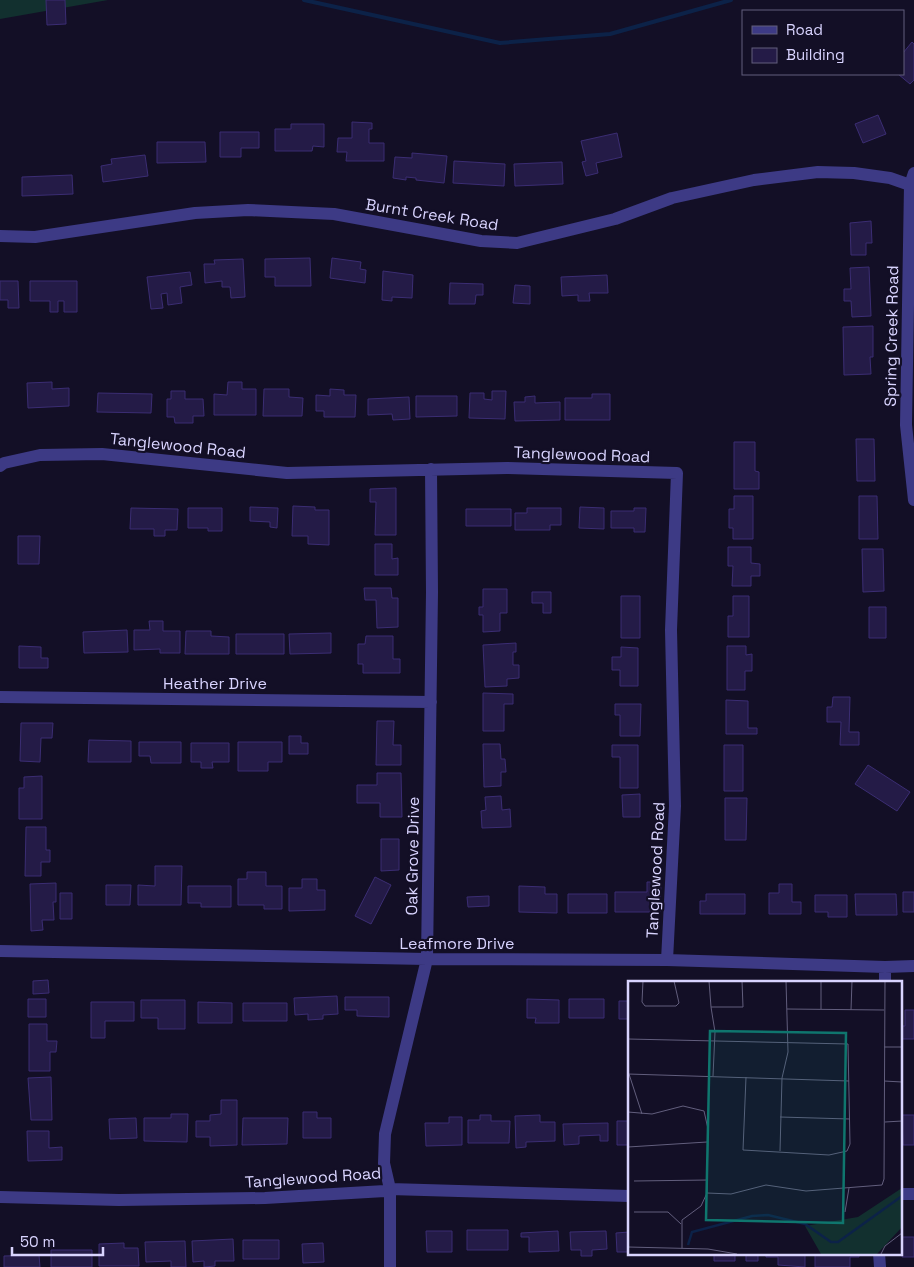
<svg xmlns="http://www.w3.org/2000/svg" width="914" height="1267" font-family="'Space Grotesk',sans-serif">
<rect width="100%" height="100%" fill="#130f26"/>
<path fill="#12302f" d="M0 0H108L0 19Z"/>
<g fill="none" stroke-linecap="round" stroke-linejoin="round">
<path stroke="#0c2248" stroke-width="4" d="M304 0 500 43 610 34 731 0"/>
</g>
<path fill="#241b47" stroke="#3b2d73" d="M46 0H65L66 24 47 25Z
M912 42 914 44V80L910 84 898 74H903V53Z
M878 115 886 134 863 143 855 124Z
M352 122 372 123V129H369V143H384V161H346L347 152H337L338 138H352Z
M291 124H324V147L313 146 312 151H275V129H291Z
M220 132H259V148H241V157H220Z
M617 133 622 157 596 163 598 173 586 176 582 162 586 161 581 141Z
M157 142H205L206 162 157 163Z
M412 153 447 156 444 183 416 180V178L406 177V180L393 178 395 157 412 158Z
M145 155 148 176 103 182 101 166 112 164 111 159Z
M454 161 505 164 504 186 453 183Z
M562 162 563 184 515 186 514 164Z
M72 175 73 194 22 196V177Z
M871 221 872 243H866V255H851L850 223Z
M310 258 311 286H275V277H265V259Z
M332 258 361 262 360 269 366 270 365 283 330 278Z
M243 259 245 297 231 298 230 287H222V281L205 283 204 264H215L214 260Z
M869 267 871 316 852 317 851 301H844V289H851L850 268Z
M383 271 413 275 412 298 392 297V301L382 300Z
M190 272 192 285 180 287 182 303 168 305 167 293 161 294 163 308 151 309 147 277Z
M607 275 608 293H589L590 301H578V295L562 296 561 277Z
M0 281H18L19 308H8V300H0Z
M30 281H77V312H64V301H58V312H50V301H30Z
M450 283 483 284V295H476L475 304H449Z
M515 285 530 286V304L513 303Z
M873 326V357H870L871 374 844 375 843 327Z
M52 382V389L69 388V406L28 408 27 383Z
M228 382H242V389H256V415H214V394L227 395Z
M264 389H289V397L303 398 302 416H263Z
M330 389 344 390V395H356L355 417H324V411H316V395L330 396Z
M171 391H185V399H203L204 416H193V423H175L174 417H167V399H171Z
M492 391H506L505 419 469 418 470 393H484V399L492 400Z
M98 393 152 394 151 413 97 412Z
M592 394H610V420H565V398H592Z
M416 396H457V416L416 417Z
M535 396V403L560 402V420L515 421 514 402H525V397Z
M409 397 410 419 393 420 392 414 368 415V399Z
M856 439H874L875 481H857Z
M734 442H755V471L759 472V489H734Z
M396 488V535H375L376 502H370V489Z
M734 496H753V539H733V528H729V509H734Z
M859 496H877L878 539H859Z
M293 506 315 507V510H329V545L308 544V536H292Z
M250 507 278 508 277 528 270 527V522L250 521Z
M580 507 604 508V529L579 528Z
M131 508 178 509 177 530H165V536H154V529H130Z
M188 508H222V531H208V528H188Z
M527 508H561V525H550V530H515V513H527Z
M634 508H646L645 532H634V528H611V511H634Z
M466 509H511V526H466Z
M18 536H40L39 564H18Z
M375 544H392V559L398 558V575H375Z
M728 547H751V563L760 564V576H751V586H732L733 566H728Z
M862 549H883L884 591 863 592Z
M364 588H391L392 598H398V627L377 628 376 600H365Z
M483 589H507V613H500V631L483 632V615H479V607H483Z
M532 592H551V613H543V603H532Z
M621 596H640V638H621Z
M733 596H749V637H728V616H733Z
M869 607H886V638H869Z
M149 621H163V631H180V653H160V649L134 650V630H150Z
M127 630 128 652 84 653 83 632Z
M186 631H211V636L229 637V654H185Z
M331 633V653L290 654 289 634Z
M236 634H284V654H236Z
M366 636H393V659H400V673H363V664H358V644H365Z
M516 643V652H513V665H519V678L507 679V686L485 687 483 645Z
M19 646 41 647V658H48V668H19Z
M727 646H746V655L752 654V671H745V690H727Z
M621 647 638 648V686H620V670H612V657H621Z
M483 693 513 694V704H504V731H483Z
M833 697H850L849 732H859V745H840L841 722H827V707H832Z
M726 700 748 701V728H757V734H726Z
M615 704H641L640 736H620V715H615Z
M377 721H394L393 745H401V765H376Z
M21 723H53L52 738H41L40 762 20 761Z
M289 736H301V743H308V754H289Z
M89 740 131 741V762H88Z
M139 742H181V763H151L150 756H139Z
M238 742H282V762H268V771H238Z
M191 743H229V762H212L213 768H201V762H191Z
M483 744H500L501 759H505L506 772H501V786L484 787Z
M612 745H638V788H620V757H612Z
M724 745H743V791H724Z
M868 765 910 792 897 811 855 784Z
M377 773H401L402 817H380V803H357V785H377Z
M42 776V819H19V788H24V777Z
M640 794V817H623L622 795Z
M501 796 502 810 510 809 511 827 482 828 481 811 486 810 485 797Z
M725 798H747L746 840H725Z
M26 827H46V850H50V862H41V876H25Z
M381 839H399V870L381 871Z
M155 866H182L181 905H138V885L155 886Z
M247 872H266V886H282V909H264V905H238V879H247Z
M375 877 391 885 371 924 355 916Z
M302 879H317V890H325V910L289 911V888H302Z
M647 882H661L660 912H615V892H647Z
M56 883V902H53L54 920H42L43 930 31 931 30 884Z
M779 884H792V902H801V914H769V893H779Z
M106 885H131L130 905H106Z
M188 886H231V907H201V903H188Z
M519 886 545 887V894H557V913L519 912Z
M903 892H914V912H903Z
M60 893H72V919H60Z
M568 894H607V913H568Z
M706 894H745V914H700V901H706Z
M855 894H896L897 915H856Z
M815 895H847V917H828V912H815Z
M489 896V906L468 907 467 897Z
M48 980 49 993 33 994V981Z
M337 996 338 1014 323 1015V1019L308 1020V1014L295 1015 294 998Z
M345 997H389V1017L357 1016V1010H345Z
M28 999H46V1017H28Z
M527 999 559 1000V1023H535L536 1018H527Z
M569 999H604V1018H569Z
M141 1000H185V1029H158V1018H141Z
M619 1001H629V1026L628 1019H619Z
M91 1002H134V1021H105V1038H91Z
M198 1002 232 1003V1023H198Z
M243 1003H287V1021H243Z
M905 1010H914V1039H901V1026H905Z
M29 1024H47V1041H57L56 1052H50V1071H29Z
M51 1077 52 1120H31L28 1078Z
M221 1100H237V1145L210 1146V1137H196V1121H210V1115L221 1114Z
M303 1112H317V1118H331V1138H303Z
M171 1114H188L187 1142 144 1141V1118H171Z
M480 1115H491V1121H510L509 1143H468V1120H480Z
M540 1115V1122H555V1141L526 1142V1147L516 1148 515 1116Z
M902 1115H914V1145H903Z
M449 1117H462V1145L426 1146 425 1123H449Z
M136 1118 137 1138 110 1139 109 1119Z
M243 1118H288L287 1144 242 1145Z
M617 1121H629V1145H617Z
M608 1123V1141H600V1135L579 1136V1144L564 1145 563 1124Z
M27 1131H49V1148L62 1147V1160L28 1161Z
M467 1230H508V1250H467Z
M426 1231H452V1252H427Z
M558 1231 559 1251 529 1252V1237H521V1233Z
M606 1231 607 1249 592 1250V1256H581V1250H571L570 1232Z
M629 1232V1252H617L616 1233Z
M901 1237H914V1257H902Z
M233 1239 234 1261H215V1266L204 1267V1261L193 1262 192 1241Z
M243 1240H279V1259H243Z
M185 1241 186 1267H171V1261L146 1262 145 1242Z
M124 1243V1248H138L139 1266H99V1244Z
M323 1243 324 1262 303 1263 302 1244Z
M51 1250H92V1267H51Z
M714 1253H735V1261H714Z
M746 1253H758V1261H746Z
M766 1253H805V1267L778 1265V1257H766Z
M815 1253H859V1257H850V1267H815Z
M39 1255 40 1267H4V1256Z"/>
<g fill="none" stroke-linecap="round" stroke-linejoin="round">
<path stroke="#3d3a85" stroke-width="12" d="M914 173 910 185 906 425 914 500
M0 236 35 237 195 213 248 210 334 214 481 241 517 243 615 219 672 198 754 180 818 172 854 173 890 178 910 185
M0 466 4 463 40 455 102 454 287 473 507 468 677 473 671 630 675 806 667 960
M0 697 431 702
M0 951 427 959 667 960 885 967 914 966
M885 982V967
M900 1194H914
M0 1197 119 1200 265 1198 385 1191 390 1189 629 1196
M879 1253 880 1267
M390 1267V1189L384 1163 385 1134 427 959 432 592 431 469"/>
</g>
<g text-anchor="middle" stroke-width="4.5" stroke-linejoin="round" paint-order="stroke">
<g font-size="16" fill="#d9d4ff" stroke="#130f26">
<text transform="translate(432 214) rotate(9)" y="6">Burnt Creek Road</text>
<text transform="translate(891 336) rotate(-89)" y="6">Spring Creek Road</text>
<text transform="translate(178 445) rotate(6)" y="6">Tanglewood Road</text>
<text transform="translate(582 454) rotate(2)" y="6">Tanglewood Road</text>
<text x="215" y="689">Heather Drive</text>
<text transform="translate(412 856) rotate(-89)" y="6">Oak Grove Drive</text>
<text transform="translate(655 870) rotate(-87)" y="6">Tanglewood Road</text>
<text x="457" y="949">Leafmore Drive</text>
<text transform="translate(313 1177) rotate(-4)" y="6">Tanglewood Road</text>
</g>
</g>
<g transform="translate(628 981)">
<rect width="274" height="274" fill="#130f26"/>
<path d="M274 207V246L249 273H193L177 245 230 236Z" fill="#12302f"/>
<path fill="none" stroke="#0c2248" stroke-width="2.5" d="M60 264 64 251 124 235 140 234 177 243 203 261H210L274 215"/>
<path fill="none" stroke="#625e7d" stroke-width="1" d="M15 0 14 21 17 25H48L51 22 46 0M81 0 83 26H115L114 0M83 26 87 51 85 95M159 28 256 29M193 28V0M223 29 224 0M0 58 220 63 222 163 219 170 201 174 115 169 118 96M256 66H274M0 93 221 100M1 93 14 133M256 100 274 101M0 131 24 133 55 125 76 130 80 148 79 212 73 225 54 239V267M152 136 222 138M257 141 274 140M0 166 79 161M152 170 154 97 160 71 158 0M6 200 80 199M79 212 103 213 138 204 178 210 254 204 256 198 257 0M6 231H40L53 243M217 231 221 207M0 266 80 268 109 273M253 273 257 265 274 252"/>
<path fill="#0f766e" fill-opacity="0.15" stroke="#0f766e" stroke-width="2.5" d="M82 50 218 52 215 242 78 239Z"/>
<rect width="274" height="274" fill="none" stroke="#d9d4ff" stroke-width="2.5"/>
</g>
<rect x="742" y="10" width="162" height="65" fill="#130f26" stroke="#625e7d"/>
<rect x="752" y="26" width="25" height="8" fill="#3d3a85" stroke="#625e7d"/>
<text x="786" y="35" font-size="15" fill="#d9d4ff">Road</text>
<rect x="752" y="48" width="25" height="15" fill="#241b47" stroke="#625e7d"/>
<text x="786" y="60" font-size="15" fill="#d9d4ff">Building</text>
<path d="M12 1247v8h91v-8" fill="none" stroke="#d9d4ff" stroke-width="2.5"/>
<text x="20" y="1247" font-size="15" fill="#d9d4ff" stroke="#130f26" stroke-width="4" paint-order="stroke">50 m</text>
</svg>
